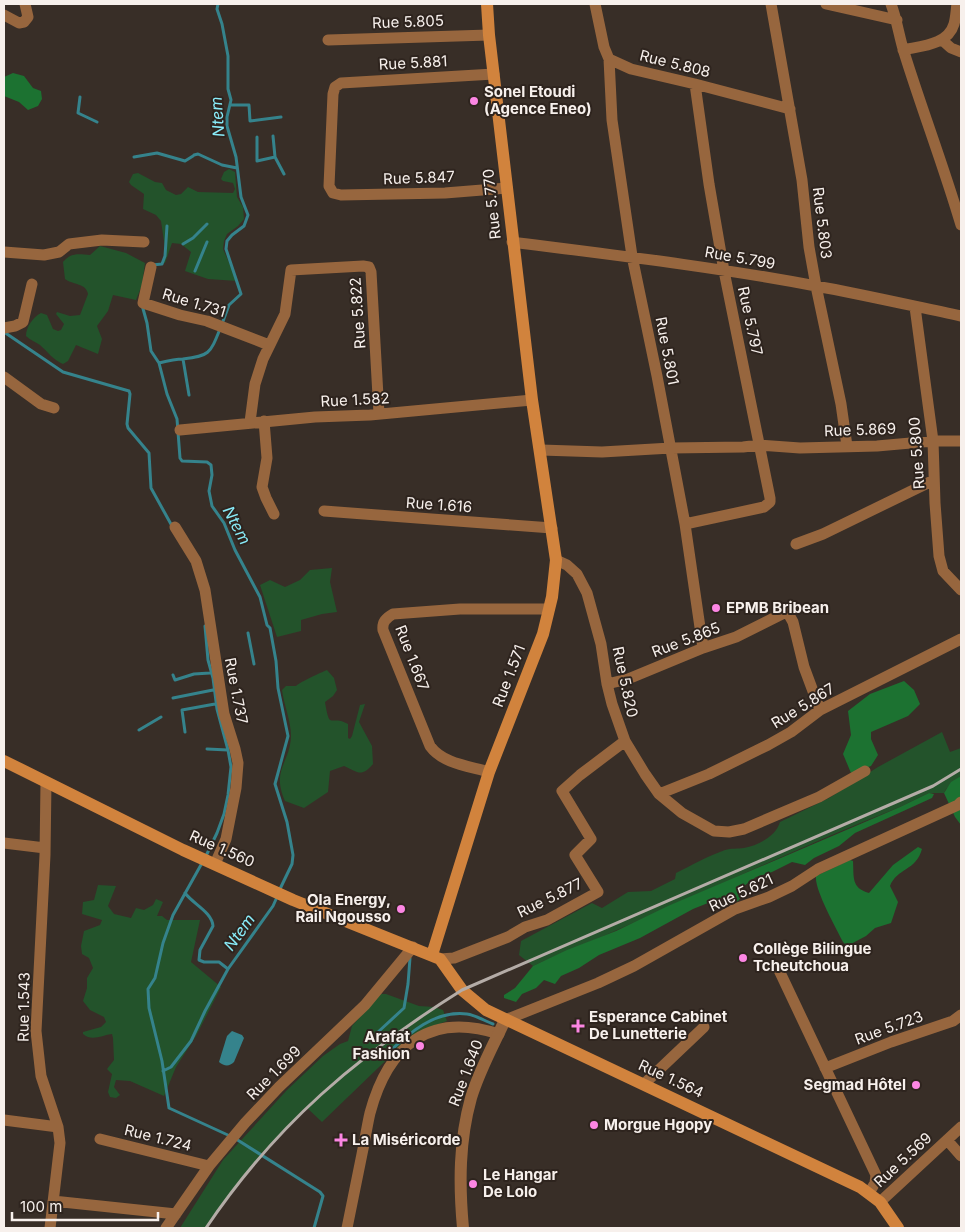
<svg xmlns="http://www.w3.org/2000/svg" width="965" height="1232" font-family="Inter,sans-serif">
<rect width="100%" height="100%" fill="#382e27"/>
<path fill="#23532b" d="M229 169 235 172 237 197 243 207 244 219 238 226 227 234 224 241 223 249 237 281 208 279 185 271 191 252 181 244 172 243 165 263H163L165 248 161 221 156 215 143 209 144 194 131 185 129 182 133 174 138 173 155 182 162 183 166 190 176 195 181 194 188 187 198 192 233 193 235 189 233 183 223 181 221 179 224 172Z
M100 246 126 253 145 263 142 285 136 300 113 295 108 311 97 326 102 339 98 354 76 345 68 361 63 364C53 360 48 352 40 345 36 342 30 340 26 336 26 327 33 317 41 313L47 315 53 329 58 331 61 330 64 324 56 314 57 312 70 316 80 315 88 294C86 283 73 285 65 279L63 262C71 252 79 254 90 255Z
M332 568 330 582 337 612 322 614 301 620V631L277 637 260 585 270 580 285 587 300 580 310 570Z
M327 670 334 678 337 690 333 696 325 702C330 732 330 714 348 724V738L350 739 352 736 360 705 365 704 359 722 372 746 373 764C361 778 358 772 344 766L330 771 328 792 304 808 285 801C271 769 290 764 291 736 291 721 284 705 282 690L286 686H296C300 682 322 672 327 670Z
M942 732 950 752 961 748V776L946 789 944 793H929L900 807C804 845 711 889 617 930 589 943 560 953 533 966L519 955 521 941 592 903 602 908 628 892 651 891 675 879 676 873C692 865 708 856 725 850 731 848 738 849 744 848 759 845 776 836 780 822L829 798 878 767Z
M98 885 116 886 108 906 114 914 131 918 136 908 144 910 153 905 156 899 163 902 157 916H162L167 920H200L191 962 221 987 196 1036 176 1067 164 1096 130 1081 116 1080 114 1087 120 1095 116 1098 110 1097 108 1092 112 1074 107 1069 114 1060 113 1038 112 1034C102 1035 92 1042 83 1034V1032L101 1027 106 1022 104 1017 90 1010 83 1001 87 988V978L93 968 89 958 82 954 81 946 84 931 100 925 102 920 82 914 83 902 94 900Z
M381 994H386L419 1006 434 1007 443 1010 447 1021 428 1028 405 1042 322 1122 306 1107 261 1154 206 1228H180L223 1160 287 1090 323 1056 340 1044 348 1041 352 1026Z"/>
<path fill="#1c7231" d="M13 73 24 76 33 88 41 91 42 99 38 106 28 110 19 102 4 96V77Z
M904 681 914 690 920 704 908 716 871 732V739L878 755 871 766 851 773 843 754 851 735 848 711 870 694Z
M961 776V825L955 817 944 793 951 782Z
M929 793 934 794 932 798 855 833 839 846 814 858 805 865 792 862 772 872 756 877 744 886 742 896 738 901 727 905 713 901 693 909 640 938 599 955 579 968 561 976 555 984 544 980 536 988 522 994 516 1002 504 998V995L515 988 533 966 567 950 616 931 668 906 900 807Z
M918 847 922 849C916 871 897 868 890 886L898 902 891 923 875 928 866 936 847 946 843 942C836 928 814 889 816 876L850 860 853 861C854 877 851 888 869 893L893 865Z"/>
<path fill="#35838c" d="M232 1031 242 1035 244 1038 234 1062C229 1067 224 1066 219 1062L227 1036Z"/>
<g fill="none" stroke-linecap="round" stroke-linejoin="round">
<path stroke="#35838c" stroke-width="3" d="M218 4 217 9 222 24 228 56V89L231 100 227 117V126L236 157 241 197 248 215 244 226 232 235 227 241 226 249 241 294 229 305 222 324
M80 97 78 113 97 122
M230 105H249L250 121 281 117
M273 136 275 157 284 174
M257 137V161L275 157
M194 155 198 154 222 165 237 168
M134 157 157 153 185 161 193 156
M183 244 193 238 207 224
M152 265 162 264 165 256 167 226
M195 271 207 242
M142 305 147 323 151 351 159 363
M220 329C210 354 209 356 183 359 175 359 167 361 159 363L167 394 177 419 180 458 182 461 207 462 211 465 212 475 209 491 212 506 224 523 235 550 260 597 267 625 270 628 276 661 278 688 288 736 275 784 287 822 293 855 292 864 279 891
M4 332 63 372 129 391 130 394 127 424 128 428 149 453 151 488 172 526
M183 359 189 395
M248 633 254 664
M173 675 175 680 194 674 210 673
M173 698 213 690
M139 730 161 717
M185 732 182 710 215 704
M207 749 228 750
M205 858 217 833 224 814 228 795 231 767 228 750 217 709 213 678 208 660 205 626
M202 863 173 915 163 943 155 978 148 989 149 1008 162 1061 169 1108 230 1136
M185 893C193 904 212 912 213 926L200 950 199 960 204 962H219L228 969
M377 1036V1033L404 1008 408 984 410 958
M386 1052 388 1053C409 1033 435 1010 467 1014 475 1015 485 1021 493 1024
M163 1071 171 1067 191 1041 205 1011 228 969 273 906 277 897
M236 1139 320 1192 323 1196 314 1228"/>
<path stroke="#97663e" stroke-width="11" d="M595 4 604 47 609 59 631 69 695 84 790 109
M771 4 802 180 809 247 816 286 841 404 847 446
M826 4 897 20
M891 4C897 20 899 36 904 52 922 110 944 167 961 225
M4 15 19 23 24 22 28 17 25 4
M328 40 489 35
M942 40 951 48 961 52
M903 50C921 46 948 45 954 24 956 17 956 10 957 4
M609 59 612 120 632 256 657 376 685 524 703 648
M494 74 341 83 335 87 333 94 329 186 333 193 341 195 445 193 507 188
M512 242C614 255 716 267 816 286 865 295 913 306 961 316
M4 252 44 255 59 252 69 244 102 240 144 242
M151 267 143 303 180 315 207 321 269 345
M915 307 933 441 935 503 939 556 943 571 961 590
M4 328 15 326 23 322 32 284
M4 377 41 404 54 408
M264 421 267 458 262 487 266 498 274 514
M250 422 255 384 263 359 285 314 291 270 363 266 369 267 371 272 379 414
M180 430 315 417 370 415 532 400
M541 450 602 452 671 448 743 447 760 445 800 448 877 446 933 441H961
M324 511 552 528
M685 524 764 507 770 502V498L724 271 709 184 695 84
M175 527 196 561 205 590 224 714 235 749 238 763 236 788 226 839 215 864
M796 544 823 534 934 480
M556 560 567 565 577 574 587 593 601 644 607 684 612 704 625 741 645 774 659 794 682 813 714 831 729 832 744 829 819 797 865 771
M607 684 628 679 703 648 736 637 784 613H788L793 622 804 667 820 710
M489 772C469 766 443 764 430 746L383 630C382 622 386 618 393 614L460 609H549
M46 782 45 855 36 1031 41 1076 58 1127 60 1143 50 1228
M659 794 709 774 768 745 791 732 820 710 961 639
M4 843 45 848
M440 959 454 958 508 937 525 927 547 920 598 892 575 855 591 839 562 791 580 775 625 741
M777 966 876 1175 875 1183 869 1193
M505 1020 598 983 634 966 735 909 769 897 792 886 818 869 958 805 961 802
M825 1068 891 1042 953 1021 961 1015
M644 1084 704 1027
M4 1120 58 1127
M100 1139 209 1166
M947 1140 961 1156
M53 1201 176 1214
M880 1202 961 1127
M166 1228 209 1166 245 1123 279 1087 365 1005 413 947
M347 1228C352 1203 357 1179 362 1154 365 1140 367 1126 370 1113 388 1046 429 1011 499 1034"/>
<path stroke="#97663e" stroke-width="12" d="M463 1228C459 1184 459 1141 471 1098 479 1071 493 1046 505 1020"/>
<path stroke="#d1833d" stroke-width="12" d="M4 761 183 850 293 900 440 959 462 990 486 1010 860 1187 880 1202 898 1228
M432 955 489 772 543 634 552 597 556 560 532 400 489 35 487 4"/>
<path stroke="#b4aca7" stroke-width="3" d="M206 1228C276 1124 357 1056 462 990L933 786 961 769"/>
</g>
<g fill="#fc86e3" stroke="#2e241e" stroke-width="2">
<circle cx="474" cy="101" r="5"/>
<circle cx="716" cy="608" r="5"/>
<circle cx="401" cy="909" r="5"/>
<circle cx="743" cy="958" r="5"/>
<path d="M575.5 1018.5h5v5h5v5h-5v5h-5v-5h-5v-5h5z"/>
<circle cx="420" cy="1046" r="5"/>
<circle cx="916" cy="1085" r="5"/>
<circle cx="594" cy="1125" r="5"/>
<path d="M338.5 1132.5h5v5h5v5h-5v5h-5v-5h-5v-5h5z"/>
<circle cx="473" cy="1184" r="5"/>
</g>
<g text-anchor="middle" stroke-width="4" stroke-linejoin="round" paint-order="stroke">
<g font-size="15" fill="#f7f0ec" stroke="#2e241e">
<text transform="translate(408 22) rotate(-2)" y="5">Rue 5.805</text>
<text transform="translate(413 63) rotate(-3)" y="5">Rue 5.881</text>
<text transform="translate(675 64) rotate(14)" y="5">Rue 5.808</text>
<text transform="translate(419 178) rotate(-2)" y="5">Rue 5.847</text>
<text transform="translate(492 204) rotate(-96)" y="5">Rue 5.770</text>
<text transform="translate(822 223) rotate(83)" y="5">Rue 5.803</text>
<text transform="translate(740 258) rotate(10)" y="5">Rue 5.799</text>
<text transform="translate(194 303) rotate(17)" y="5">Rue 1.731</text>
<text transform="translate(358 313) rotate(-94)" y="5">Rue 5.822</text>
<text transform="translate(750 321) rotate(78)" y="5">Rue 5.797</text>
<text transform="translate(667 351) rotate(79)" y="5">Rue 5.801</text>
<text transform="translate(355 400) rotate(-3)" y="5">Rue 1.582</text>
<text transform="translate(860 430) rotate(-2)" y="5">Rue 5.869</text>
<text transform="translate(917 453) rotate(-94)" y="5">Rue 5.800</text>
<text transform="translate(439 505) rotate(4)" y="5">Rue 1.616</text>
<text transform="translate(686 640) rotate(-21)" y="5">Rue 5.865</text>
<text transform="translate(412 658) rotate(69)" y="5">Rue 1.667</text>
<text transform="translate(509 676) rotate(-69)" y="5">Rue 1.571</text>
<text transform="translate(625 682) rotate(78)" y="5">Rue 5.820</text>
<text transform="translate(236 691) rotate(79)" y="5">Rue 1.737</text>
<text transform="translate(803 706) rotate(-32)" y="5">Rue 5.867</text>
<text transform="translate(222 849) rotate(24)" y="5">Rue 1.560</text>
<text transform="translate(741 893) rotate(-25)" y="5">Rue 5.621</text>
<text transform="translate(550 898) rotate(-26)" y="5">Rue 5.877</text>
<text transform="translate(24 1007) rotate(-89)" y="5">Rue 1.543</text>
<text transform="translate(889 1028) rotate(-20)" y="5">Rue 5.723</text>
<text transform="translate(274 1073) rotate(-45)" y="5">Rue 1.699</text>
<text transform="translate(466 1073) rotate(-69)" y="5">Rue 1.640</text>
<text transform="translate(671 1079) rotate(25)" y="5">Rue 1.564</text>
<text transform="translate(158 1138) rotate(14)" y="5">Rue 1.724</text>
<text transform="translate(903 1160) rotate(-43)" y="5">Rue 5.569</text>
</g>
<g font-size="15" font-weight="bold" fill="#f7f0ec" stroke="#2e241e" text-anchor="start">
<text x="484" y="97">Sonel Etoudi<tspan x="484" dy="17">(Agence Eneo)</tspan></text>
<text x="726" y="613">EPMB Bribean</text>
<text x="391" y="905" text-anchor="end">Ola Energy,<tspan x="391" dy="17">Rail Ngousso</tspan></text>
<text x="753" y="954">Collège Bilingue<tspan x="753" dy="17">Tcheutchoua</tspan></text>
<text x="589" y="1022">Esperance Cabinet<tspan x="589" dy="17">De Lunetterie</tspan></text>
<text x="410" y="1042" text-anchor="end">Arafat<tspan x="410" dy="17">Fashion</tspan></text>
<text x="906" y="1090" text-anchor="end">Segmad Hôtel</text>
<text x="604" y="1130">Morgue Hgopy</text>
<text x="352" y="1145">La Miséricorde</text>
<text x="483" y="1180">Le Hangar<tspan x="483" dy="17">De Lolo</tspan></text>
</g>
<g font-size="16" font-style="italic" fill="#89ecf9" stroke="#2e241e">
<text transform="translate(217 117) rotate(-94)" y="6">Ntem</text>
<text transform="translate(237 525) rotate(62)" y="6">Ntem</text>
<text transform="translate(239 932) rotate(-54)" y="6">Ntem</text>
</g>
</g>
<rect width="965" height="1232" fill="none" stroke="#f7f0ec" stroke-width="10"/>
<path d="M12 1212v8h146v-8" fill="none" stroke="#f7f0ec" stroke-width="2.5"/>
<text x="20" y="1212" font-size="15" fill="#f7f0ec" stroke="#2e241e" stroke-width="4" paint-order="stroke">100 m</text>
</svg>
